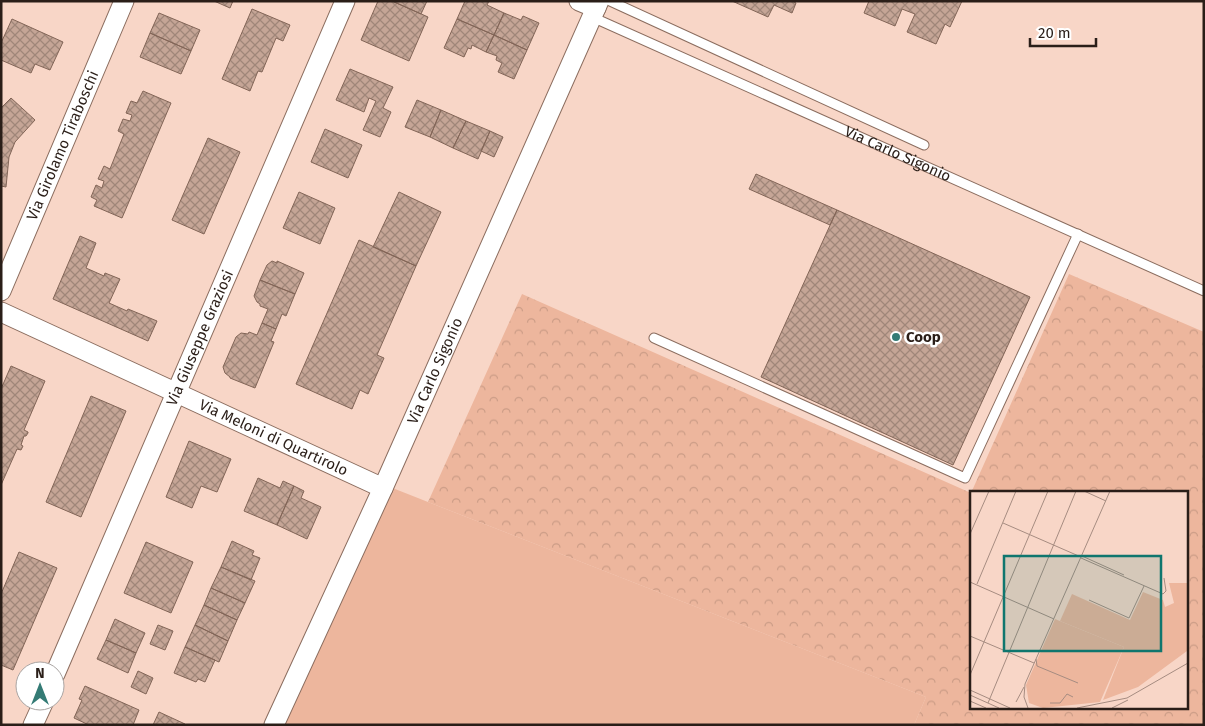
<svg xmlns="http://www.w3.org/2000/svg" width="1205" height="726" font-family="'Fira Sans',sans-serif">
<defs>
<pattern id="park-crowns" width="20" height="18" patternUnits="userSpaceOnUse" patternTransform="scale(1.25)"><rect width="20" height="18" fill="#edb69d"/><path d="M2 6a3 3 0 1 1 6 0M12 15a3 3 0 1 1 6 0" fill="none" stroke="#cb9c86"/></pattern>
<pattern id="building-cross-hatch" width="8" height="8" patternUnits="userSpaceOnUse" patternTransform="scale(1.25)"><rect width="8" height="8" fill="#c5a596"/><path d="M0 0l8 8M0 8l8-8" fill="none" stroke="#a08679"/></pattern>
</defs>
<rect width="100%" height="100%" fill="#f8d6c7"/>
<path fill="url(#park-crowns)" fill-rule="evenodd" d="M1069 274 1204 332V725H914L926 697 428 502 522 294 971 493ZM971 492H1186V707H971Z"/>
<path fill="#edb69d" d="M390 487 428 502 926 697 914 725H284Z"/>
<path fill="url(#building-cross-hatch)" stroke="#826557" d="M214 1H233L230 8Z
M378 1H392L428 17 409 61 361 40Z
M392 1H427L421 14Z
M465 1H489L487 5 504 13 494 35 457 19Z
M732 1H792L796 3 792 13 774 5 768 17Z
M869 1H962L950 27 945 24 936 44 907 32 915 14 902 9 895 26 864 13Z
M252 9 290 25 283 41 276 38 262 72 258 71 250 91 222 79Z
M159 13 200 30 191 51 150 33Z
M504 13 521 20 523 16 539 23 527 50 494 35Z
M12 19 63 42 50 70 35 64 31 73 1 60V43Z
M457 19 494 35 486 52 472 45 471 49 468 48 464 57 444 48Z
M150 33 191 51 181 74 140 57Z
M494 35 527 50 514 79 498 72 502 63 496 60 497 56 486 52Z
M350 69 393 87 383 108 391 112 380 137 363 130 376 101 369 98 364 112 336 100Z
M143 91 171 103 122 218 94 206 97 200 91 197 96 185 102 188 104 181 98 179 104 166 110 169 124 134 118 131 123 119 130 121 132 115 126 113 131 101 137 103Z
M11 98 35 120 15 142 9 157 6 187 1 186V108Z
M417 100 441 110 430 137 405 127Z
M441 110 466 121 453 148 430 137Z
M466 121 490 131 478 159 453 148Z
M325 129 362 145 348 178 311 162Z
M490 131 503 137 494 157 481 151Z
M208 138 240 152 204 234 172 220Z
M756 174 837 210 830 225 749 189Z
M299 192 335 208 320 244 283 228Z
M399 192 441 212 416 266 373 247Z
M837 210 1030 297 953 465 761 377Z
M80 236 96 243 86 268 104 276 105 273 120 279 109 303 127 311 128 309 157 321 148 341 53 299Z
M359 240 416 266 377 355 384 358 368 394 360 390 352 409 296 384Z
M272 261 277 263V261L304 273 295 294 260 280 267 265Z
M260 280 295 294 286 316 282 314 276 329 262 323 268 309 260 306V304L257 302 254 296Z
M262 323 276 329 271 341 274 342 255 388 230 378V377L225 373 223 367 236 337 241 333 248 334 249 332 257 335Z
M11 366 45 381 24 430 28 432V433L26 436H24L21 445 23 446 21 450 17 449 1 485V389Z
M91 396 126 411 81 517 46 502Z
M189 441 231 459 217 492 201 486 192 508 166 497Z
M258 478 280 488 283 481 294 486 277 525 244 511Z
M294 486 304 491 301 498 321 507 307 539 277 525Z
M232 541 254 551 252 555 260 558 251 580 221 567Z
M146 542 193 562 171 613 124 593Z
M19 552 57 568 13 670 1 665V594Z
M221 567 255 581 245 603 211 588Z
M211 588 245 603 237 620 204 605Z
M204 605 237 620 228 641 195 625Z
M115 619 145 633 136 653 106 640Z
M158 625 173 631 165 650 150 644Z
M195 625 228 641 219 662 185 647Z
M106 640 136 653 128 673 97 659Z
M185 647 215 660 205 682 198 679 196 682 174 673Z
M138 671 153 678 146 694 131 687Z
M85 686 139 710 133 725H89L74 718 82 700 79 699Z
M159 712 185 724V725H153Z"/>
<g fill="none" stroke-linecap="round" stroke-linejoin="round">
<defs>
<g id="service">
<path d="M610 1 924 145"/>
<path id="s1" d="M592 17 1204 291"/>
<path d="M654 338 965 478 1078 234"/>
</g>
<g id="minor">
<path d="M579 1 596 8"/>
<path id="s2" d="M1 291 124 1"/>
<path id="s3" d="M1 312 383 488"/>
<path id="s4" d="M55 674 345 1"/>
<path d="M33 725 44 701"/>
<path id="s5" d="M274 725 383 488 599 1"/>
</g>
</defs>
<use href="#service" stroke="#8b6d5f" stroke-width="11"/>
<use href="#minor" stroke="#8b6d5f" stroke-width="21"/>
<use href="#service" stroke="#fff" stroke-width="9"/>
<use href="#minor" stroke="#fff" stroke-width="19"/>
</g>
<circle fill="#347b75" stroke="#fff" stroke-width="2" cx="896" cy="337" r="5"/>
<g text-anchor="middle" stroke-width="5" stroke-linejoin="round" paint-order="stroke">
<g font-size="15" fill="#2a1e18" stroke="#fff">
<text dy="5" stroke="none"><textPath href="#s2" startOffset="158">Via Girolamo Tiraboschi</textPath></text>
<text dy="5" stroke="none"><textPath href="#s1" startOffset="335">Via Carlo Sigonio</textPath></text>
<text dy="5" stroke="none"><textPath href="#s4" startOffset="366">Via Giuseppe Graziosi</textPath></text>
<text dy="5" stroke="none"><textPath href="#s5" startOffset="389">Via Carlo Sigonio</textPath></text>
<text dy="5" stroke="none"><textPath href="#s3" startOffset="300">Via Meloni di Quartirolo</textPath></text>
</g>
<g font-size="15" font-weight="bold" fill="#2a1e18" stroke="#fff" text-anchor="start">
<text x="906" y="342">Coop</text>
</g>
</g>
<g transform="translate(970 491)">
<rect width="218" height="218" fill="#f8d6c7"/>
<path d="M199 92H217V160L168 196 133 209 154 156 90 130 102 103 160 129 173 101 193 109 195 116 204 112Z" fill="#edb69d"/>
<path d="M85 128 154 156 130 211 73 217 59 212 56 194Z" fill="#edb69d"/>
<path fill="none" stroke="#a68c81" stroke-width="1" d="M114 0 136 10M33 32 111 66M0 43 19 0M112 65 154 84M111 67 193 103 196 100 194 87M0 91 84 128M7 93 46 0M119 109 159 127 174 95M0 145 64 172M66 168 67 175 108 192M0 184 78 0M0 199 40 217M0 204 29 217M0 210 16 217M46 211 54 196M18 212 106 0M80 212H90L97 203 103 206M58 217 54 206 55 193 140 0M107 217 157 207 218 172M142 217 158 209"/>
<path fill="#0f766e" fill-opacity="0.15" stroke="#0f766e" stroke-width="2.5" d="M34 65H191V160H34Z"/>
<rect width="218" height="218" fill="none" stroke="#2a1e18" stroke-width="2.5"/>
</g>
<rect width="1205" height="726" fill="none" stroke="#2a1e18" stroke-width="5"/>
<g transform="translate(40 686)"><circle r="24" fill="#ffffff" stroke="#aaa5a3"/>
<path d="M0-4L9 19L0 12L-9 19Z" fill="#347b75"/>
<text y="-8" font-size="14" font-weight="bold" text-anchor="middle" fill="#2a1e18">N</text>
</g>
<path d="M1030 38v8h66v-8" fill="none" stroke="#2a1e18" stroke-width="2.5"/>
<text x="1038" y="38" font-size="15" fill="#2a1e18" stroke="#ffffff" stroke-width="4" paint-order="stroke">20 m</text>
</svg>
